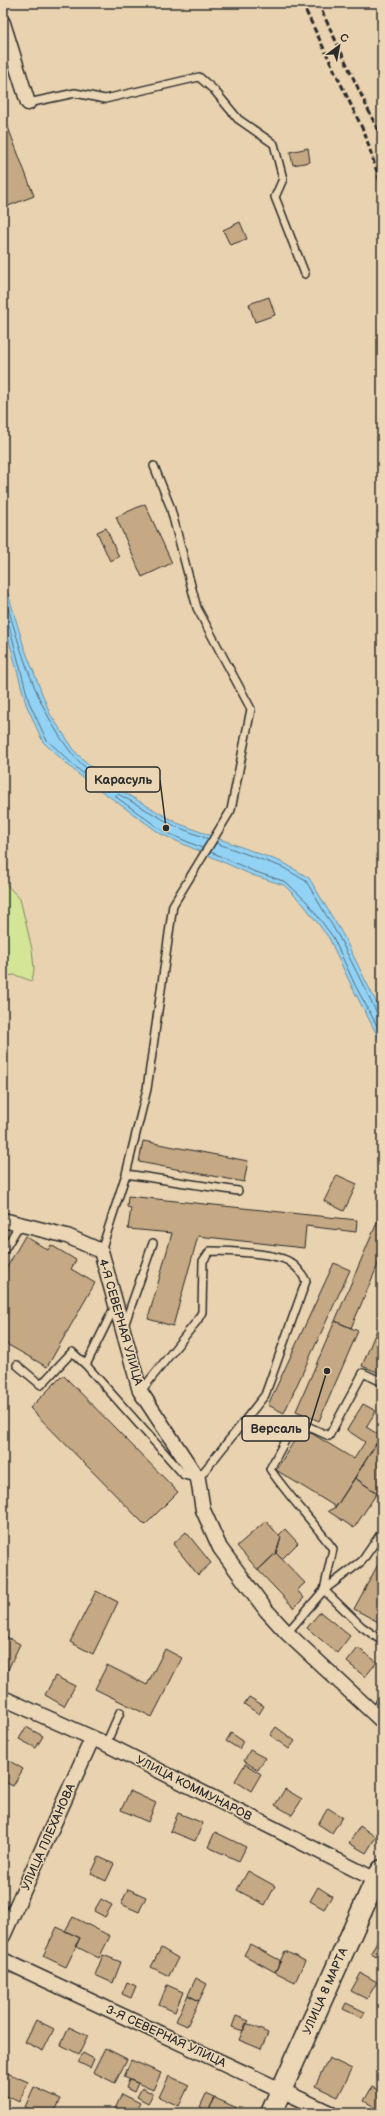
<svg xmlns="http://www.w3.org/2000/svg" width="385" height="2116" font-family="'Balsamiq Sans',sans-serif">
<rect width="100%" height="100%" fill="#e9d2af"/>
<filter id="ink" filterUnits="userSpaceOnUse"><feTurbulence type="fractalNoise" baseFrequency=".025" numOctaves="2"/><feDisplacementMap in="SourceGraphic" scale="8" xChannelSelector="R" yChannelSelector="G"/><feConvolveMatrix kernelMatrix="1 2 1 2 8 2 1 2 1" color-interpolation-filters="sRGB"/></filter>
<g filter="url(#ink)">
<path fill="#d5e598" stroke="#808862" d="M3 881 20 899 32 949 34 969 32 981 15 975 3 976Z"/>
<path fill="#92d2f4" stroke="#698fa4" d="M3 577 24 647 50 714 77 754 116 788 177 823 284 863 309 878 343 935 382 1014V1044L352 987 329 938 304 905 284 885 252 875 161 834 78 774 43 742 26 704 3 618Z"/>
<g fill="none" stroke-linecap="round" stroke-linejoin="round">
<path stroke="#546e7b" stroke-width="1" d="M3 591C20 648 36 708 73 755 83 767 98 777 109 788V791L80 771 46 739 29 702 9 625 3 621
M216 843 282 867 306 881 339 937 377 1013 382 1015
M202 848 163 831 116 797V795L118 794 175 826 208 839
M211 852 253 871 286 882 307 902 333 937 355 985 382 1035"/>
</g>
<path fill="#c5a984" stroke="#2b2b2b" d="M3 114 34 196 3 208Z
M308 148 310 162 293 165 290 152Z
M240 222 247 239 230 245 223 230Z
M269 297 275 315 255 322 249 304Z
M145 504 172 563 142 577 116 517Z
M106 528 119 557 110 561 97 532Z
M143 1141 248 1161 244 1182 139 1162Z
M337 1175 357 1184 344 1211 324 1201Z
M128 1196 357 1220 356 1232 306 1226 304 1248 198 1236 173 1326 148 1319 172 1233 128 1229 131 1208 127 1207Z
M379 1218 382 1219V1255L351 1328 335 1321Z
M25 1236 48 1250 51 1245 76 1260 71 1269 95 1283 47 1367 3 1342V1274Z
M334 1263 350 1270 284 1413 268 1405Z
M382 1317V1374L362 1366Z
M335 1321 358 1331 319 1421 296 1411Z
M63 1375 178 1492 145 1525 30 1408Z
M363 1404 376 1411 366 1427 381 1436 336 1507 276 1470 296 1438 311 1433 354 1459 365 1442 347 1430Z
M382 1434V1487L377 1493 355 1478Z
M355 1478 377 1493 354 1528 328 1511 336 1507Z
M266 1521 281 1538 276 1553 258 1570 237 1546Z
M285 1529 298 1543 282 1559 276 1553 281 1538 279 1535Z
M186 1532 211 1563 198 1575 173 1544Z
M276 1553 305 1583 297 1590 304 1598 294 1608 258 1570Z
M382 1557V1624L354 1609Z
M96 1591 118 1602 93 1654 70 1642Z
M320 1612 350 1636 337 1653 307 1628Z
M3 1635 20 1644 6 1674 3 1673Z
M358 1648 377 1662 365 1677 347 1662Z
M165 1649 182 1658 152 1717 95 1689 107 1665 147 1685Z
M55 1676 75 1686 64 1706 45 1695Z
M249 1697 264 1706 259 1714 244 1704Z
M26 1727 43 1736 36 1748 19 1739Z
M276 1727 295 1741 289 1749 270 1735Z
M231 1733 243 1741 239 1749 226 1741Z
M250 1750 265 1758 258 1770 244 1761Z
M8 1760 23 1769 13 1786 3 1781V1768Z
M245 1764 261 1774 251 1791 235 1781Z
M285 1789 302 1799 292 1815 275 1805Z
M130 1791 156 1803 148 1822 121 1810Z
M328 1808 342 1817 332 1833 318 1824Z
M178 1813 203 1823 195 1841 170 1831Z
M360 1826 376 1837 366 1853 349 1843Z
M215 1832 246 1847 239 1861 208 1847Z
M99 1857 114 1864 106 1881 91 1874Z
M248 1871 275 1886 265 1905 237 1890Z
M318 1887 332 1896 324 1909 310 1901Z
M128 1889 146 1897 139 1912 121 1904Z
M101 1899 112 1905 105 1917 94 1911Z
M73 1917 110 1936 99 1958 75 1946 80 1938 65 1931Z
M57 1927 80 1938 66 1967 43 1956Z
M382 1931V1959L371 1953Z
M250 1944 281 1961 275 1972 244 1955Z
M161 1948 178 1958 169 1976 151 1967Z
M285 1951 305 1961 295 1982 275 1972Z
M103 1955 121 1962 113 1983 95 1975Z
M361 1973 377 1982 367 1999 351 1991Z
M196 1978 207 1984 199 2001 188 1995Z
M127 1982 136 1986 131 1998 122 1994Z
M167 1985 183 1992 175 2012 159 2005Z
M188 1995 199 2001 187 2026 176 2021Z
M346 2003 365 2012 362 2018 343 2009Z
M236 2016 249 2021 243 2031 232 2027Z
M36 2020 54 2029 43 2051 25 2042Z
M246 2023 268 2033 261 2049 239 2040Z
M69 2027 88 2036 79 2054 61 2045Z
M105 2048 127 2059 115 2083 93 2072Z
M83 2053 94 2059 90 2068 78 2062Z
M329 2058 352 2069 338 2097 315 2086Z
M131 2060 161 2073 153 2090 124 2077Z
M5 2072 28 2082 19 2102 3 2094V2077Z
M169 2076 189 2085 179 2106 159 2097Z
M129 2080 138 2083 134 2092 126 2088Z
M34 2087 61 2099 54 2113H39L25 2107Z
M372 2087 382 2092V2111L364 2101Z
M142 2088 153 2094 148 2103 137 2097Z
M122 2094 140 2103 135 2113H113Z
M206 2094 215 2098 208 2111 200 2107Z
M215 2098 237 2108 235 2113H207Z
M3 2108 13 2112V2113H3Z"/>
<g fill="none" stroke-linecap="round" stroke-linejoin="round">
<defs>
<path id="lane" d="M28 103 75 93 105 99 199 77 214 90 238 119 274 144 283 179 275 197 305 274
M126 1174 238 1191
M101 1251 126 1174 147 1089 173 905 231 810 251 709 197 608 170 506 154 466
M3 1252 20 1224
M115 1306 86 1365 184 1475 198 1479 265 1395 306 1281C302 1273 297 1267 290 1262 277 1253 227 1251 210 1251L203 1261 202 1312 197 1321 141 1391
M124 1326 153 1243
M17 1365 41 1385 72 1352 86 1365
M382 1532 362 1561 324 1590 361 1626 382 1641
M287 1633 324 1590 333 1549C313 1521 289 1497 270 1469L287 1437 305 1425 329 1436 363 1373 382 1382
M374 1714 382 1699
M106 1744 120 1712"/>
<path id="street" d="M3 23 28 103
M3 1220 67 1236 101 1251 140 1391 198 1479 203 1510 220 1548 266 1610 287 1633 382 1721
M3 1698 106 1744 382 1883
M3 1936 92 1739
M3 1960 330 2113"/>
<path id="secondary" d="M271 2113 376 1879 382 1870"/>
</defs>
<use href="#lane" stroke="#2b2b2b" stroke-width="10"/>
<use href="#street" stroke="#2b2b2b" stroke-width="17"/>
<use href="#secondary" stroke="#2b2b2b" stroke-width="23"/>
<use href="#lane" stroke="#ebd6b5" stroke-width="7"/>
<use href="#street" stroke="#ebd6b5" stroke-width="14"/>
<use href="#secondary" stroke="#ebd6b5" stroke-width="20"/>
<path stroke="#2b2b2b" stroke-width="3" stroke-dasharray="6 3" stroke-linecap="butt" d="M302 3 365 134 382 188
M318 3 382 139"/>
</g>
</g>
<g text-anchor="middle" stroke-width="3" stroke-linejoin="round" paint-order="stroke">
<g font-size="12" fill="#2b2b2b" stroke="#ebd6b5">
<text transform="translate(121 1322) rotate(74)" y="4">4-Я СЕВЕРНАЯ УЛИЦА</text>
<text transform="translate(194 1788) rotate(27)" y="4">УЛИЦА КОММУНАРОВ</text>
<text transform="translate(48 1837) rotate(-66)" y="4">УЛИЦА ПЛЕХАНОВА</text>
<text transform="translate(325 1991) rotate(-66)" y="4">УЛИЦА 8 МАРТА</text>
<text transform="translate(166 2036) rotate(25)" y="4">3-Я СЕВЕРНАЯ УЛИЦА</text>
</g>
</g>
<path fill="none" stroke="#2b2b2b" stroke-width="1.5" d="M166 828L160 780M327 1371L309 1429"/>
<g fill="#2b2b2b" stroke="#ebd6b5" stroke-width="1.5">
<circle cx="166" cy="828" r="4"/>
<circle cx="327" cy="1371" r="4"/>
</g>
<g fill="#ebd6b5" stroke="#2b2b2b" stroke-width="1.5">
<rect x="86" y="767" width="74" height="25" rx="4"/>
<rect x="242" y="1416" width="67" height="25" rx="4"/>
</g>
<g font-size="13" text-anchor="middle" font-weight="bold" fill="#2b2b2b">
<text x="123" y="784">Карасуль</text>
<text x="276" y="1433">Версаль</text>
</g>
<rect width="385" height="2116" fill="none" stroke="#ebd6b5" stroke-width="16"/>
<rect x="8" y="8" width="369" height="2100" fill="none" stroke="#2b2b2b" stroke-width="1.5" filter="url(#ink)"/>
<g transform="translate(339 46) rotate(32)" stroke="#ebd6b5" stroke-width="3" paint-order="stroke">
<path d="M0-3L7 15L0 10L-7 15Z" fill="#2b2b2b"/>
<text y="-6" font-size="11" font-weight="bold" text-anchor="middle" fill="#2b2b2b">С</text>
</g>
</svg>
